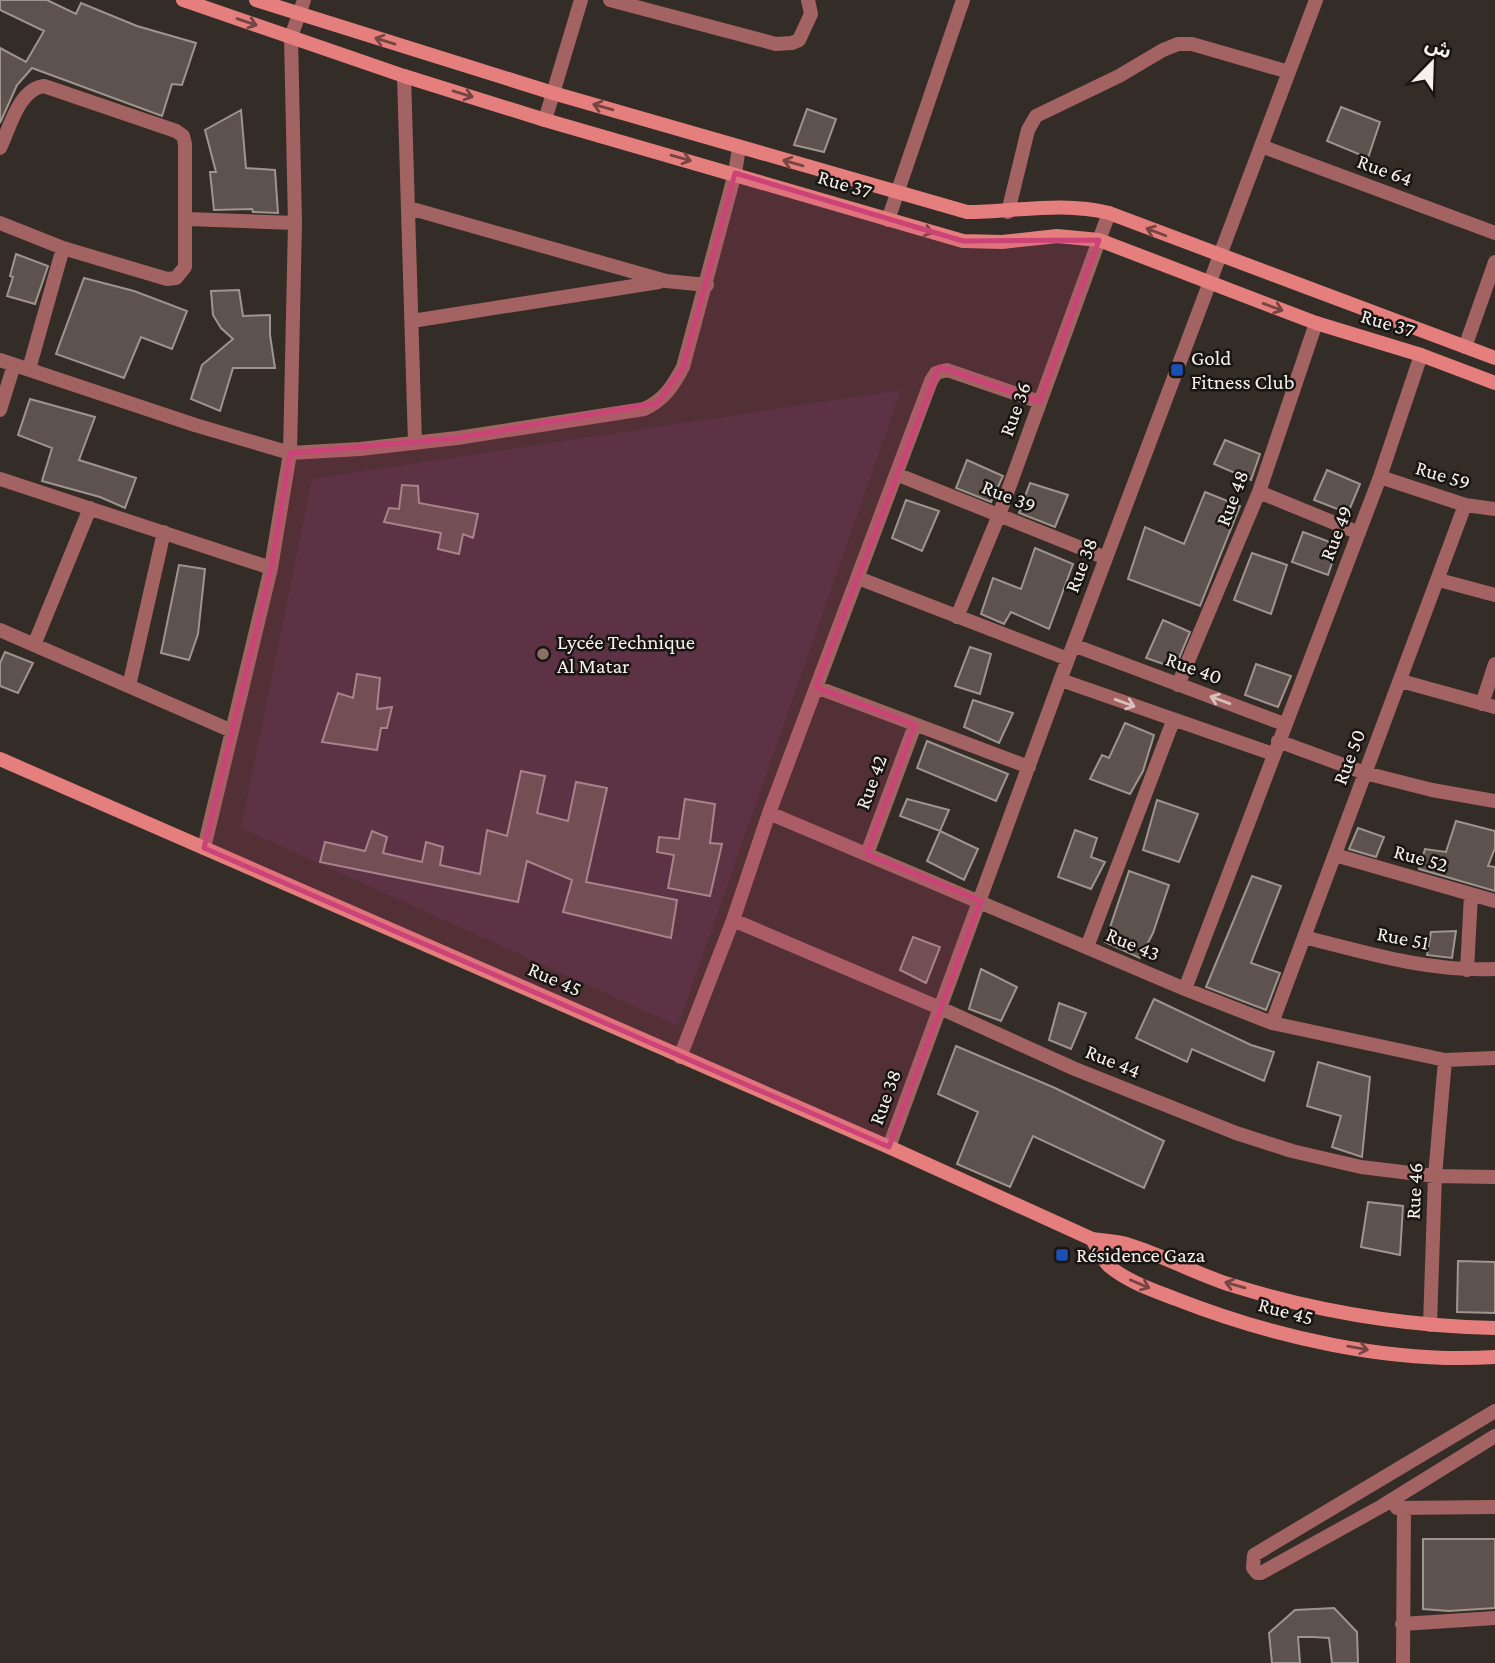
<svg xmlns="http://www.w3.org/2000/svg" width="1495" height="1663" font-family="'Crimson Pro','Noto Sans Arabic',serif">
<rect width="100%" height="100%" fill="#342c26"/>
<path fill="#422f38" d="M901 390 678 1026 241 828 312 479Z"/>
<path fill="#5d524d" stroke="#a0948f" stroke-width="2" d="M0 0H47L76 14 81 3 137 26 196 43 182 85 172 84 162 116 32 68 17 85 0 123V48L26 62 44 31 0 10Z
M1341 107 1380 122 1368 158 1327 141Z
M807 109 836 119 824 152 794 145Z
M241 110 246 168 275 170 278 213 253 212 252 209 214 210 210 172H216L205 130Z
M16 254 48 266 35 304 7 296 13 277 10 276Z
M84 278 134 291 187 311 172 349 141 337 124 378 56 354Z
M239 290 243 316 270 315V335L275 368H233L220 411 191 399 202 365 233 339 221 328 213 315 211 291Z
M30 399 95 417 79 460 136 478 125 508 100 497 42 481 52 448 18 435Z
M1225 440 1260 454 1251 480 1214 464Z
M967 460 1003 476 991 502 956 488Z
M1327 470 1360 484 1348 513 1314 500Z
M1030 483 1068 495 1055 527 1019 513Z
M402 485 418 486 419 503 478 514 473 538 463 534 459 554 438 549 441 533 384 522 389 508 399 509Z
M1205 492 1240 506 1200 606 1128 579 1145 527 1184 544Z
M906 500 939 511 922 551 892 538Z
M1303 532 1338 545 1328 575 1292 562Z
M1035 548 1073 564 1049 629 1011 612 1004 624 981 614 993 578 1021 589Z
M1252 553 1287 565 1271 614 1234 600Z
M179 565 205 569 198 634 189 660 161 653Z
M1163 620 1190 632 1175 668 1146 658Z
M970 647 991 654 980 694 955 686Z
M5 652 33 663 18 693 0 686V663Z
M1256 664 1291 676 1278 707 1245 695Z
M357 674 380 678 377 709 392 707 387 728H381L377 750 322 742 338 693 353 698Z
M973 700 1013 713 999 743 964 727Z
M1125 723 1154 735 1143 771 1130 794 1090 779 1102 755 1109 758Z
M927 741 1008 774 996 801 917 768Z
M521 771 545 776 537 813 568 821 576 782 607 788 586 882 677 900 671 938 563 912 572 880 527 861 518 902 320 862 325 842 365 851 372 831 387 837 383 853 422 862 426 842 443 847 440 865 480 874 487 830 507 836Z
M685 799 715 804 710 843 722 844 710 896 668 888 674 855 657 852 659 837 679 839Z
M907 799 949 810 940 831 900 816Z
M1157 800 1198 814 1179 862 1143 850Z
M1456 821 1495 831V848L1488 866 1495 867V891L1419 869 1425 849 1446 852Z
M1358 828 1384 837 1376 857 1349 849Z
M1075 830 1097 838 1091 857 1105 862 1091 889 1058 877Z
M940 831 978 849 964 880 927 861Z
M1129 871 1169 885 1153 933 1140 958 1105 942Z
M1252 876 1281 886 1251 963 1280 973 1266 1010 1206 987Z
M1456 931 1452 958 1427 955 1431 932Z
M913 937 940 947 926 983 900 970Z
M981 969 1017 987 1001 1021 969 1009Z
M1154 999 1251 1045 1274 1052 1264 1081 1192 1049 1187 1062 1136 1038Z
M1059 1003 1086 1013 1071 1049 1049 1040Z
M956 1046 1055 1088 1164 1141 1144 1188 1033 1136 1010 1187 957 1164 978 1112 938 1094Z
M1318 1062 1370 1077 1362 1157 1332 1147 1341 1116 1307 1106Z
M1368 1202 1403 1206 1400 1255 1361 1247Z
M1458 1261 1495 1262V1313L1457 1312Z
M1423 1539H1495V1608L1449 1611 1423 1609Z
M1334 1608 1357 1632 1358 1663H1332L1329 1638 1313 1637H1298L1300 1663H1272L1269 1633 1295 1610Z"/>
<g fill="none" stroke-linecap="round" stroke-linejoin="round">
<path stroke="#a36362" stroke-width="14" d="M610 0 776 44 792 43 799 40 811 14 808 0
M404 76 415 443
M545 120 581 0
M1261 146 1495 233
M0 148C10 127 19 89 44 86L176 131 183 136 185 144V267L176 278 167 279 63 248 0 223
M409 208 666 281 707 285
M1008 212 1028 130 1036 116 1119 76 1163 50 1178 44H1192L1289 72
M187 219 295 223
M888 220 963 0
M412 321 659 282
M1465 347 1495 262
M0 360 195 425 290 453 360 449 457 438 644 409C664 400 673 386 683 367L735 173 739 148
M29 369 63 248
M0 410 14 365
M896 474 1106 558
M1380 477 1465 505 1495 509
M0 479 271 568
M1259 492 1359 533
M858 578 1068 659
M1439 580 1495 595
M957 617 999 515 1109 213
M0 630 232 731
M34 645 90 508
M1073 645 1284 724
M1061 680 1273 754
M1401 681 1495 707
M1178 685 1259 492 1316 323
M129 686 164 532
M816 687 1029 767
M1482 704 1495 664
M1278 741 1365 773 1432 790 1495 801
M769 813 1185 989 1272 1023 1445 1060 1495 1058
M204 848 271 568 290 453 295 223 291 37 304 0
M867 854 915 725
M1335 855 1495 901
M733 920 940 1008 1075 1069 1236 1133 1292 1151 1361 1167 1435 1176 1495 1177
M1304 937C1367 953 1429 972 1495 969
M1087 947 1173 721
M1467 970 1471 895
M1185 989 1380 477 1421 355
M1272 1023 1465 505
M680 1057 733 920 769 813 931 381 936 373 947 370 1040 402
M889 1147 1068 659 1316 0
M1430 1325 1435 1176 1445 1060
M1495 1411 1254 1555 1253 1568 1257 1573H1261L1382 1506 1495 1436
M1397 1508 1495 1507
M1402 1624 1495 1618
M1403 1663 1404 1508"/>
<path stroke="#e57f7e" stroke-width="14" d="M183 0 404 76 545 120 963 241 1002 242 1057 236 1099 240 1316 323 1421 355 1495 383
M256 0 553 93 967 212C1014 212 1062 201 1109 213L1495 358
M0 759 889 1147 1092 1239C1104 1241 1117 1241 1129 1245 1162 1255 1194 1273 1228 1284 1314 1311 1405 1326 1495 1328
M1092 1239C1097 1248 1102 1259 1109 1266 1128 1282 1153 1290 1176 1299 1273 1337 1390 1364 1495 1357"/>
</g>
<defs><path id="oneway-shaft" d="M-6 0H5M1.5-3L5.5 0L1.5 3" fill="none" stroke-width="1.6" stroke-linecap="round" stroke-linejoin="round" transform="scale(1.75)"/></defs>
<g stroke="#754543">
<use href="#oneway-shaft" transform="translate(247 22) rotate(19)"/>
<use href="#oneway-shaft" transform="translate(385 41) rotate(-163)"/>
<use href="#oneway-shaft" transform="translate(463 94) rotate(17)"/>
<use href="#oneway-shaft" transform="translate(603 107) rotate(-164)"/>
<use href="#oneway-shaft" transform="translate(681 158) rotate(16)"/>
<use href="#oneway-shaft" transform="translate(793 163) rotate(-164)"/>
<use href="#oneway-shaft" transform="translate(923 230) rotate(16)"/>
<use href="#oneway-shaft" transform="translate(1156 232) rotate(-159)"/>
<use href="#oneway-shaft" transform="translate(1273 307) rotate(20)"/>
<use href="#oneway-shaft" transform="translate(1140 1284) rotate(23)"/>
<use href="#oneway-shaft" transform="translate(1235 1285) rotate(-164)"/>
<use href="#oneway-shaft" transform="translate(1358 1348) rotate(10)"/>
</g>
<g stroke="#d9bfbc">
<use href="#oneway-shaft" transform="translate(1220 700) rotate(-160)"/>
<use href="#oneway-shaft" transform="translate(1125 703) rotate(20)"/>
</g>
<path fill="#cc4378" fill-opacity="0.2" stroke="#cc4378" stroke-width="5" stroke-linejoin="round" d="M735 173 963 241 1099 240 1040 402 939 367 816 687 915 725 867 854 981 901 889 1147 204 848 271 568 290 453 457 438 657 403 683 367Z"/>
<g fill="#1a4fb4" stroke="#191512" stroke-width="2.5">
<rect x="1170" y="363" width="14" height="14" rx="3.5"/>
<rect x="1055" y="1248" width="14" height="14" rx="3.5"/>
</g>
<circle fill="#8d6e63" stroke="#191512" stroke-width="2.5" cx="543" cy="654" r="7"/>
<g text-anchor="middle" stroke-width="5" stroke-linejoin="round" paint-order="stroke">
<g font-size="21" fill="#f6f1ec" stroke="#191512">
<text transform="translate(1385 170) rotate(20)" y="7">Rue 64</text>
<text transform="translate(845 184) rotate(17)" y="7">Rue 37</text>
<text transform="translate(1388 323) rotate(17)" y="7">Rue 37</text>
<text transform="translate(1015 409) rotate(-70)" y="7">Rue 36</text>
<text transform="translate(1443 475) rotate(17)" y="7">Rue 59</text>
<text transform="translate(1009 496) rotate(22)" y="7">Rue 39</text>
<text transform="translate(1232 498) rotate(-69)" y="7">Rue 48</text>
<text transform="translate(1336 533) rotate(-69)" y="7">Rue 49</text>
<text transform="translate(1081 565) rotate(-69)" y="7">Rue 38</text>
<text transform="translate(1194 668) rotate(20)" y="7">Rue 40</text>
<text transform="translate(1349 757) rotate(-69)" y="7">Rue 50</text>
<text transform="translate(871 782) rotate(-70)" y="7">Rue 42</text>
<text transform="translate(1421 858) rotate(16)" y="7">Rue 52</text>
<text transform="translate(1403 938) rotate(11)" y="7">Rue 51</text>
<text transform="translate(1133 944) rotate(23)" y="7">Rue 43</text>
<text transform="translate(555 979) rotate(24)" y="7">Rue 45</text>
<text transform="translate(1113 1061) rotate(22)" y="7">Rue 44</text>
<text transform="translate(885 1097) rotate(-70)" y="7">Rue 38</text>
<text transform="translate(1414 1191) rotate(-87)" y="7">Rue 46</text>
<text transform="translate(1286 1311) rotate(15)" y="7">Rue 45</text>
</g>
<g font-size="21" fill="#f6f1ec" stroke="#191512" text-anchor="start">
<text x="1191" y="365">Gold<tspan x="1191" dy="24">Fitness Club</tspan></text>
<text x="557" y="649">Lycée Technique<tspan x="557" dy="24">Al Matar</tspan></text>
<text x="1076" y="1262">Résidence Gaza</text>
</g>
</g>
<g transform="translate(1432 63) rotate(23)" stroke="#191512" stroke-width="5" paint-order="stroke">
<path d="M0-5L12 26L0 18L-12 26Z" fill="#f6f1ec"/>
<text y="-10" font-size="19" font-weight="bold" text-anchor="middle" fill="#f6f1ec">ش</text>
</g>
</svg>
